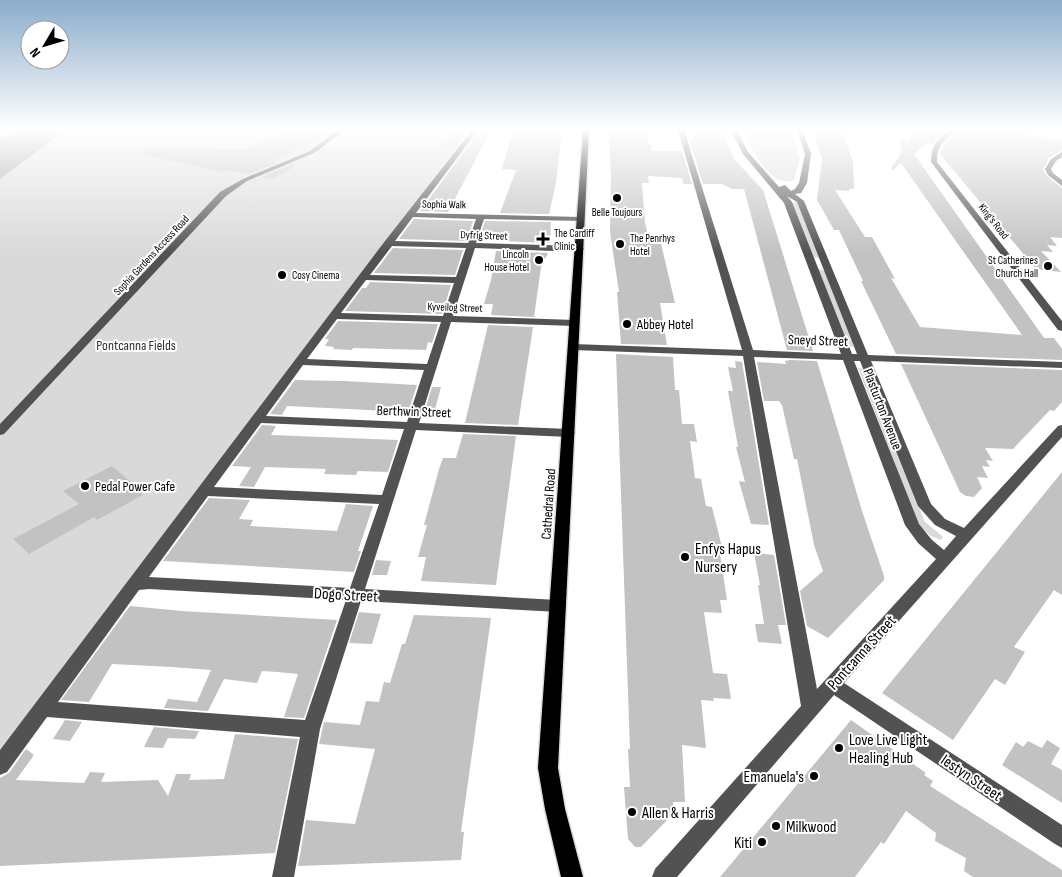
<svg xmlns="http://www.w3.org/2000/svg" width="1062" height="877" font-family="'Sofia Sans Condensed',sans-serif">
<rect width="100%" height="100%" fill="#fff"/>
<path fill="#d9d9d9" d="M66 130H470L0 754V179Z
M747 131 793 133 800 159 794 180C771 189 751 149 744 132Z
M796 202 798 203 819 258 814 257 792 203Z
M820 269 825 271 854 347 848 346 818 270Z
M858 368 864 369 925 522 941 535 943 537 941 540 931 536 919 526Z"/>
<path fill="#a0a0a0" d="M14 130H66L0 179V138Z"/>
<path fill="#c2c2c2" d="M480 130H491L448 212 420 211Z
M531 130 562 131 556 183 549 214 500 213 516 170 502 169 512 133H531Z
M609 130H645L648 143H651V151H682L692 184H683L682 178 648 176 649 183H642L645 223 648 235H659L675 303H660L667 345 621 344 617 292H619L610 232 611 176Z
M695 130H721L734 159 763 190 813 351 787 350 744 189H732L722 184H703L689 139H695L692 134 698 135Z
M813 130 843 133 853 162 854 189H849V191L835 190 865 237H872L895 279 891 278 920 327 1022 335 901 163 893 170 891 168 901 154 900 134 907 144 916 130H948L937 138 932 145 929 142 914 154 1044 338H1054L1062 349V360L896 354 861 281H863L839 230H834L817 200 822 159Z
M960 130H1004L1062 141V150L1049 158 1043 170 1047 176 1062 188V238L1050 237 1057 246 1047 245 1053 252 1041 251 1061 272 1036 269 940 154 944 144Z
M297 131 330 134 321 140 290 151 295 152 271 162 277 163 249 174 228 170 222 172 144 155 145 148 246 150Z
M455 132H468L456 147 444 146Z
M292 164 297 165 273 179 262 177Z
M414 219 473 221 467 241 399 239Z
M485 221 551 222 550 243 479 240Z
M393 248 463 250 455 275 374 273Z
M496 251 548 253 541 267 534 317 491 315 493 304H484L491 280Z
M370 282 451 285 442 314 345 311 362 288H366Z
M338 321 438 324 432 343 428 342 426 350 353 348 352 350 333 349 334 347 325 346 329 339H325Z
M488 325 533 327 518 425 465 423Z
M616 354 673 357 675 390H679L682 424H694L697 442 690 441 695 478 701 479 706 506 712 507 722 547H719L727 600H720L722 613 704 612 713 673 727 674 731 699 713 698 714 701 701 700 706 748 682 745 685 802H673L674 813 641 847H635L628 839 624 787H630L628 749H630Z
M790 360 817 361 863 514 884 576V580L828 638 807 626 800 591 823 571 814 545 797 459H794L782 405 779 401H764L757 362 786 364 785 361Z
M735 361 742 362 769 525 751 524 739 481 745 482 736 447H738L728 391H733L728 367 736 368Z
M901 364 1062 370V402L1054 411 1050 410 1013 449 985 448 993 461 986 460 990 467 982 466 988 478 977 477 982 488 974 497 966 496 960 492Z
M295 380 344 381 417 385 408 412 287 406 282 415 270 414Z
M432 387H441L434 413H424Z
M262 425 276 426 271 435 398 440 388 472 358 471 356 475 324 474 326 469 265 467 254 487 239 486 251 467 232 466Z
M463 434 516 436 496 585 421 581 426 557H418L427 525H424L439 469 443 458H456Z
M112 466 132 483 130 484 143 495 97 520 94 517 29 554 13 539 79 504 63 491Z
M1062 472V595L1054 590 1014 647 1025 652 1005 685 995 679 953 740 882 693Z
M209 498 250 500 239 519 253 520 250 526 337 531 346 504 373 506 358 551H361L354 572 163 561Z
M754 553 774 555 786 625H778L782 644 758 642 755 624H764L758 585H760Z
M376 560 391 561 387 575H372Z
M130 606 182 611 337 620 304 718 284 717 298 674 277 672 262 671 257 683 224 679 208 711 164 708 168 699 197 702 211 670 172 667 112 664 89 702 61 700Z
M359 612 381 614 372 644 349 643Z
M414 615 491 618 461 832H464L461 860 298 866 306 820 355 824 375 749 319 744 324 722 360 725 366 701 379 702 384 682 390 683 402 644H405Z
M65 720 82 722 70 741 53 739Z
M851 720 926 773 924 775 933 781 930 786 1062 870V877H973L964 871 966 858 935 841 936 833 906 811 884 844 881 842 855 877H720Z
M154 727 199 731 195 739 168 738 163 748 144 747Z
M235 734 298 739 275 853 0 866V778L9 773 26 749 34 755 16 780 84 783 90 772 105 773 101 782 158 780 168 796 176 774H191L189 780 224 779Z
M1047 740 1060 748 1051 764 1062 770V803L1002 765 1016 742 1023 747 1028 741 1042 748Z"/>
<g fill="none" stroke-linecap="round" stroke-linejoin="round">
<defs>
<path id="major" d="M583 130H589L558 768 565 809 583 877H561L545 809 538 768Z"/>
</defs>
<use href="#major" stroke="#dbdbdb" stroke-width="3"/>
<path fill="#525252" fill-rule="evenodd" d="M338 130H345L314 153 247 181 226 196 4 434 0 435V424L220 192 243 179 310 151Z
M472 130H478L416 213 581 217H584V221L484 219 476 243 580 246 584 249 580 252 475 248 453 316 575 320 580 323 575 326 451 322 419 423 569 429 575 433 569 437 416 430 365 589 558 600 564 602 566 606 564 610 558 612 361 601 320 729 294 877H272L300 737 47 717 7 772 0 775V750L385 241ZM413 217 476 219 468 243 395 241ZM392 246 466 248 456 277 370 275ZM366 280 454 283 443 316 341 313ZM337 319 441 322 427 364 307 359ZM303 365 424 370 407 422 266 416ZM261 423 404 429 382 495 214 487ZM208 496 379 504 350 588 149 577ZM149 589 346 600 305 720 58 702 139 590Z
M678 130H684L753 350 841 354 784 203 743 154 731 130H737L748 152 779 187 785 185 791 191 795 189 799 183 805 154 797 130H803L811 154 807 183 801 193 795 194 804 201 868 355 1062 362V368L871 361 931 504 945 519 964 528 1058 426 1062 425V437L844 683 1062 825V848L1055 844 834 695 677 877H652L655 869 801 706 743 356 573 350 568 347 573 344 742 350ZM787 196 797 202 857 354H852L792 202ZM754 357 843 360 905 525 918 543 936 559 817 689ZM854 361H860L918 506 935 525 956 536 944 550 932 540 919 524Z
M951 130H958C945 140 937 144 937 162L1062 321V331L1058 330 931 162C931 146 937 138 951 130Z
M1062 152V157L1056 161 1051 169 1053 173 1062 180V186L1048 175 1045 169 1051 159Z"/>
<use href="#major" fill="#000" fill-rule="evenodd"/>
</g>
<linearGradient id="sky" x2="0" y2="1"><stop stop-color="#8baccb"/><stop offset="0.51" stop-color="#fff"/><stop offset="1" stop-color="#fff" stop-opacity="0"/></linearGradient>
<rect width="1062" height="253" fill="url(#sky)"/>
<g fill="#000" stroke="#fff" stroke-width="2">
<circle cx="617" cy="198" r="5"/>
<path d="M540.5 231.5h5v5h5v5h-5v5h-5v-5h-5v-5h5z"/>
<circle cx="620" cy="244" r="5"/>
<circle cx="539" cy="260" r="5"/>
<circle cx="1048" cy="266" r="5"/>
<circle cx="282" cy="275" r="5"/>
<circle cx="627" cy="324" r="5"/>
<circle cx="85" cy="486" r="5"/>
<circle cx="685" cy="557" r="5"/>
<circle cx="839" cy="748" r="5"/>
<circle cx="814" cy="776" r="5"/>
<circle cx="632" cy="812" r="5"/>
<circle cx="776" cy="826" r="5"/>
<circle cx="762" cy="842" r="5"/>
</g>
<g text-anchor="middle" stroke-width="4" stroke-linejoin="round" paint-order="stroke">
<g font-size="11" fill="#000" stroke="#fff">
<text transform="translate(444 204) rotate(1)" y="4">Sophia Walk</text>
<text transform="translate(994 221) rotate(52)" y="4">King's Road</text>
<text transform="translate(484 235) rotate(2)" y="4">Dyfrig Street</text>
<text transform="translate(151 255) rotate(-47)" y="4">Sophia Gardens Access Road</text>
<text transform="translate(455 307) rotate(2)" y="4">Kyveilog Street</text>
</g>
<g font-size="11" fill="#000" stroke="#fff" text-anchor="start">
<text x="617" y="216" text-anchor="middle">Belle Toujours</text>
<text x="554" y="237">The Cardiff<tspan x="554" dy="13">Clinic</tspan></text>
<text x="630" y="242">The Penrhys<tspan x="630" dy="13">Hotel</tspan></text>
<text x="529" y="258" text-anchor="end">Lincoln<tspan x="529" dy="13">House Hotel</tspan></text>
<text x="1038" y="264" text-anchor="end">St Catherines<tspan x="1038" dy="13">Church Hall</tspan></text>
<text x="292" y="279">Cosy Cinema</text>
</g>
<g font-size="14" fill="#000" stroke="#fff" text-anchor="start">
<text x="637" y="329">Abbey Hotel</text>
<text x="95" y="491">Pedal Power Cafe</text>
</g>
<g font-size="14" fill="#000" stroke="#fff">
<text transform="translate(818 340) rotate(2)" y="5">Sneyd Street</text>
<text transform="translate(883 409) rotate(69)" y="5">Plasturton Avenue</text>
<text transform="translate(414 411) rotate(2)" y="5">Berthwin Street</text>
<text transform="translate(548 504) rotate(-86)" y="5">Cathedral Road</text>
</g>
<g font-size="14" fill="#303030" stroke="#fff">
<text x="136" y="350">Pontcanna Fields</text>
</g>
<g font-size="16" fill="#000" stroke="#fff" text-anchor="start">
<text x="695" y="554">Enfys Hapus<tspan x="695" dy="18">Nursery</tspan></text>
<text x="849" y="745">Love Live Light<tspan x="849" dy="18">Healing Hub</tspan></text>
<text x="804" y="782" text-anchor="end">Emanuela's</text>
<text x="642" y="818">Allen &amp; Harris</text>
<text x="786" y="832">Milkwood</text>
<text x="752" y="848" text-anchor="end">Kiti</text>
</g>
<g font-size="16" fill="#000" stroke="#fff">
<text transform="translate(346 594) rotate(3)" y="6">Dogo Street</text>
<text transform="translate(861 652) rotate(-48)" y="6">Pontcanna Street</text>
<text transform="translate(972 777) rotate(34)" y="6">Iestyn Street</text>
</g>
</g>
<g transform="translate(45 45) rotate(232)"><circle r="24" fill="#ffffff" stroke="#999999"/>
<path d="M0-4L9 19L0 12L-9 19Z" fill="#000000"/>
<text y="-8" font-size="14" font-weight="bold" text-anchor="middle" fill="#000000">N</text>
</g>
</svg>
